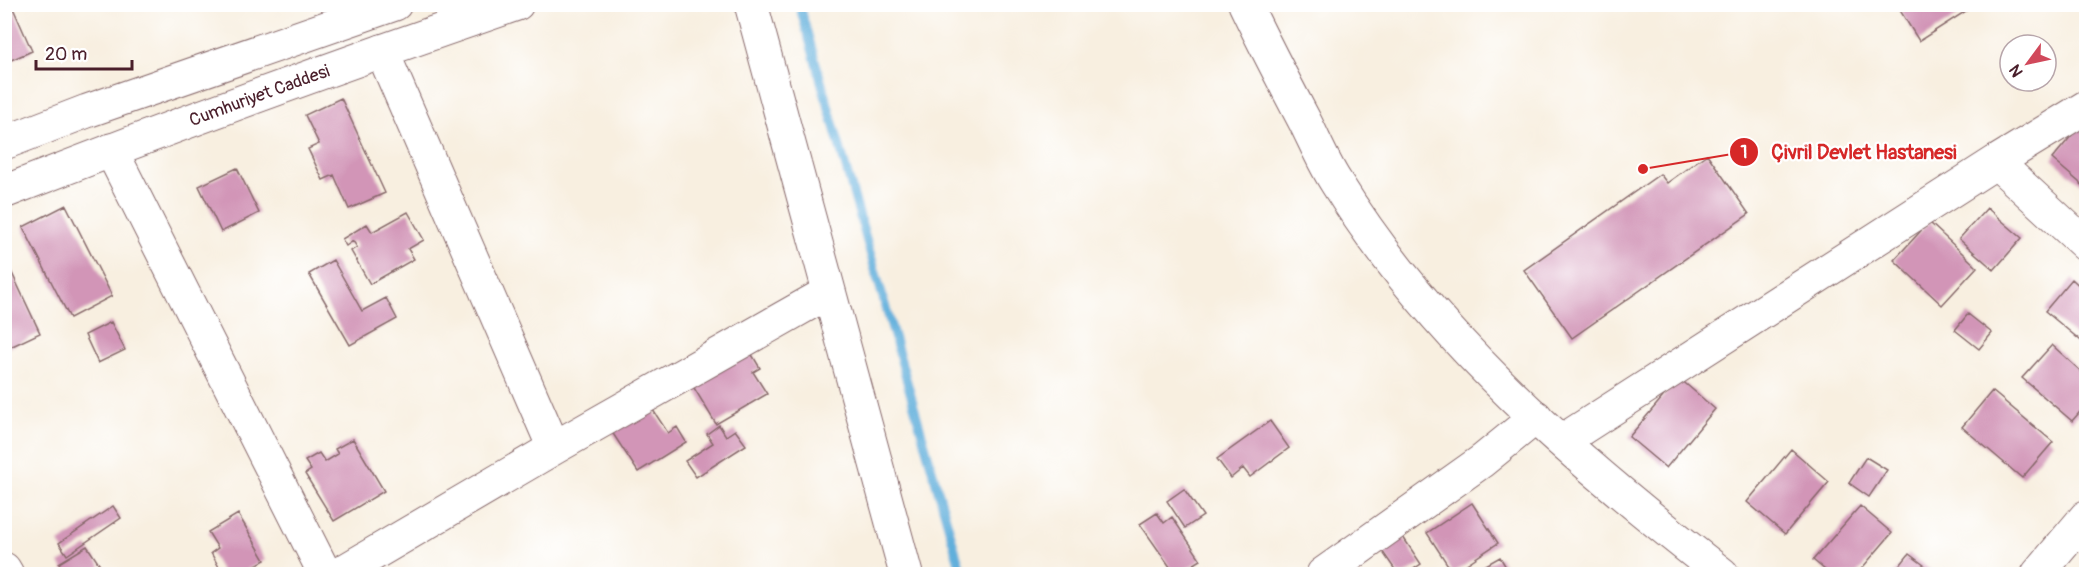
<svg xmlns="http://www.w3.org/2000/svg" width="2091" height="579" font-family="Pangolin,sans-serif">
<rect width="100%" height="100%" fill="#fff"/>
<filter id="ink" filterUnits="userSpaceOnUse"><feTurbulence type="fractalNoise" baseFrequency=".0167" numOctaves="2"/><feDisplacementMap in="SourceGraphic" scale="12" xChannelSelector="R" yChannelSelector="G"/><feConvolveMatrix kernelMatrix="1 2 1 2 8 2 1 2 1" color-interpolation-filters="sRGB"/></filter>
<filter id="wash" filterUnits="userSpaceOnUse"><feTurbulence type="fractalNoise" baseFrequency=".008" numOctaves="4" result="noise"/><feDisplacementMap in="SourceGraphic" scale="24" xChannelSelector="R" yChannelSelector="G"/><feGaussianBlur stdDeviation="1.35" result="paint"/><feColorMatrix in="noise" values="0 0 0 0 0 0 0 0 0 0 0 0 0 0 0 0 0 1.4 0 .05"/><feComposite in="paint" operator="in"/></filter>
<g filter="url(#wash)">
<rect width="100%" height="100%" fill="#f8efe0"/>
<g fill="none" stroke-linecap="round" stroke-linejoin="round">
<path stroke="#61afdb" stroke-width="9" d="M799 4 962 574"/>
</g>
<g id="blocks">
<path fill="#d295b7" d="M1896 4H1977L1919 41Z
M13 8 32 51 4 63V12Z
M341 98 385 193 349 209 334 175 323 180 308 149 319 144 305 115Z
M2083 122 2086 126V188L2052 159Z
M1707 154 1749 214 1572 338 1524 270 1660 174 1667 183Z
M237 168 259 213 221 232 199 186Z
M66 205 112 296 70 318 23 227Z
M1987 208 2022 238 1994 270 1959 239Z
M408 212 424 240 408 249 414 259 370 284 351 251 357 247 353 241 346 246 342 239 367 224 372 232Z
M1929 222 1977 267 1942 305 1894 260Z
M333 260 362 311 386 298 397 319 350 345 309 274Z
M11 271 40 333 4 350V274Z
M2072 279 2086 292V345L2045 311Z
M1968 314 1992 333 1979 349 1955 330Z
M111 322 125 350 98 363 85 335Z
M2052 345 2086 376V405L2072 421 2022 378Z
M748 348 760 368 753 372 767 394 716 424 691 383Z
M1679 378 1715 409 1666 468 1629 437Z
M1992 391 2053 442 2022 478 1962 427Z
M647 401 668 433 677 427 686 442 638 472 608 426Z
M1270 421 1289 448 1250 477 1243 468 1231 478 1217 459Z
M719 425 726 436 735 430 746 445 696 477 685 461 713 443 707 434Z
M353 439 384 491 334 521 305 474 311 470 305 461 319 453 325 462 338 454 335 449Z
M1791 449 1829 482 1785 534 1747 502Z
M1866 457 1887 470 1869 497 1849 483Z
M1184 489 1203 516 1185 528 1167 501Z
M1472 503 1498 543 1453 573 1427 533Z
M113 506 121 518 67 555 59 543Z
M1860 506 1892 533 1857 574H1830L1813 560Z
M1157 513 1164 523 1172 517 1201 560 1178 574H1175L1140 524Z
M238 514 265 560 239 574H223L211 553 218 548 208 532Z
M1401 534 1421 564 1406 574H1398L1380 548Z
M87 546 101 567 90 574H66L59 563Z
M1909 554 1936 574H1893Z
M1500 557 1510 574H1470Z"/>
</g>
</g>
<g filter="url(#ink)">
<use href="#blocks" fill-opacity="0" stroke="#87686a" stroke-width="1.5"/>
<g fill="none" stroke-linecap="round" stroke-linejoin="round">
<defs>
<path id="minor" d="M751 4 906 574
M382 51 554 448
M111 150 325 574
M1996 162 2086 245
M1562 441 1996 162 2086 107
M4 569 7 574
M339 574 554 448 829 292
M1323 574 1482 461 1536 417
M2038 574 2086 517"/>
<path id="tertiary" d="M1245 4C1263 42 1283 80 1303 118 1314 139 1323 162 1336 182 1433 339 1578 462 1722 574"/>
<g id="secondary">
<path d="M4 143 87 111 395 4"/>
<path id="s1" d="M4 192C174 125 345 63 517 4"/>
</g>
</defs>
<use href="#minor" stroke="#87686a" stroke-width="35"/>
<use href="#tertiary" stroke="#87686a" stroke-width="35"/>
<use href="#secondary" stroke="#87686a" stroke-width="35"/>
<use href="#minor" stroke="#fff" stroke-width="33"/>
<use href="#tertiary" stroke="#fff" stroke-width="33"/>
<use href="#secondary" stroke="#fff" stroke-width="33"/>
</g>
</g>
<g text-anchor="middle" stroke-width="4.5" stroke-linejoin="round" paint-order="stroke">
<g font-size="18" fill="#4a1f2b" stroke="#fff">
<text dy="6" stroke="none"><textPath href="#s1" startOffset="273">Cumhuriyet Caddesi</textPath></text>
</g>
</g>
<path fill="none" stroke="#d62828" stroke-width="2" d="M1643 169L1744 152"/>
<g fill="#d62828" stroke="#fff" stroke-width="2">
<circle cx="1643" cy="169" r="6"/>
<circle cx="1744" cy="152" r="15"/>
</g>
<g font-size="18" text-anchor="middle" font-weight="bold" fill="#fff">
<text x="1744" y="158">1</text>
</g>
<g font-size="20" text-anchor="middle" font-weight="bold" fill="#d62828" stroke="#fff" stroke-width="4.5" stroke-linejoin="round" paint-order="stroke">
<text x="1864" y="159">Çivril Devlet Hastanesi</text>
</g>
<rect width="2091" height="579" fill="none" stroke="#fff" stroke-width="24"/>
<g transform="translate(2028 63) rotate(237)"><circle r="28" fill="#ffffff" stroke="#b7a5aa" stroke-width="1.5"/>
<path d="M0-4.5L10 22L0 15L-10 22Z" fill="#d1495b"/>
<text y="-9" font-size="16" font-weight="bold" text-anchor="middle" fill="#4a1f2b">N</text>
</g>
<path d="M36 60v9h96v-9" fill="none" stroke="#4a1f2b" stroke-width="3"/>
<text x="45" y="60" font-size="18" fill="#4a1f2b" stroke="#ffffff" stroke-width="4.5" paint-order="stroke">20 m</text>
</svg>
